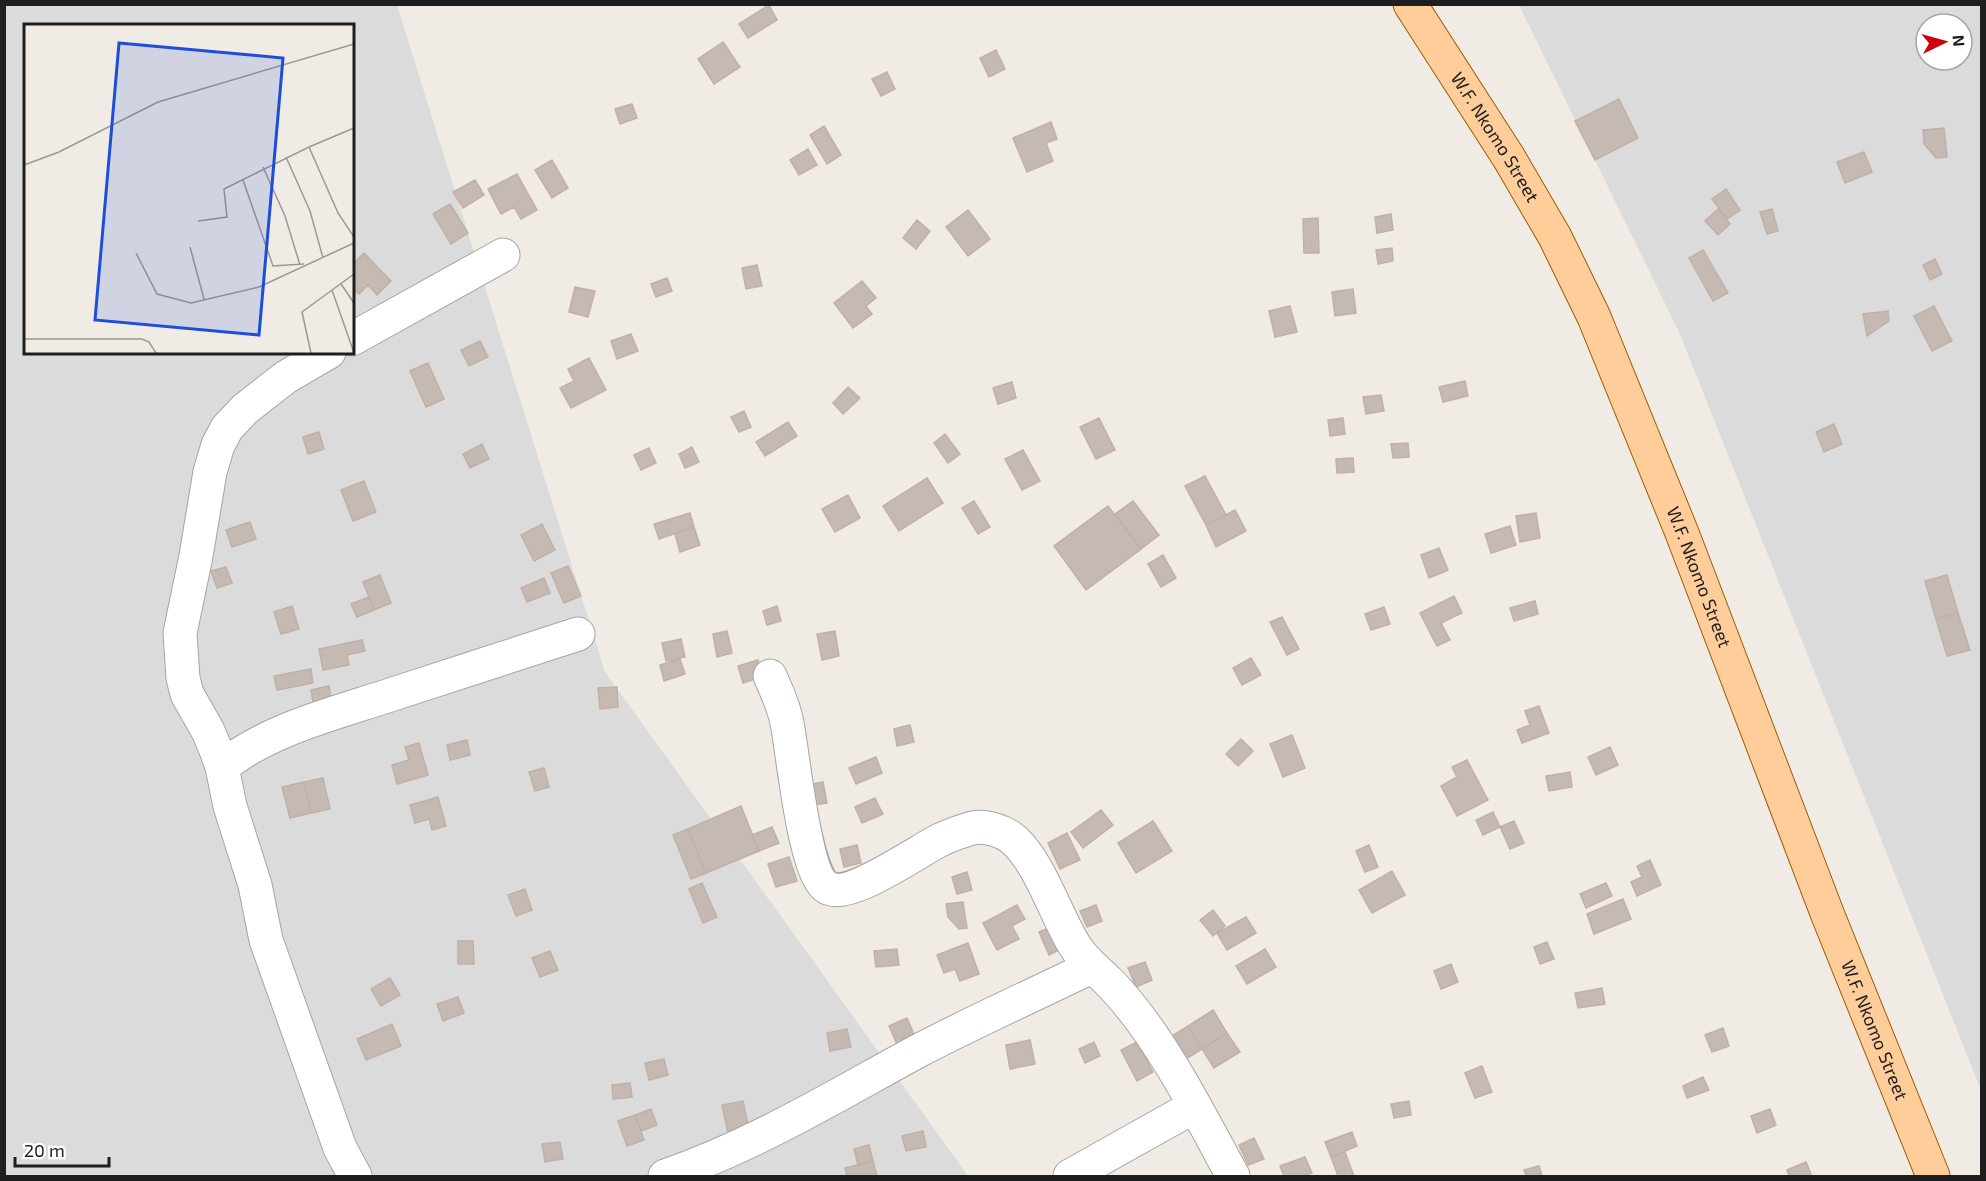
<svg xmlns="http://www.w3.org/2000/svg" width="1986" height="1181" font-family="'Exo 2',sans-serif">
<rect width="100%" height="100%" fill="#f0ebe4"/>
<path fill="#dcdbdb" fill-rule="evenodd" d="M5 5H397L605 672 968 1176H5ZM26 26H352V352H26Z
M1519 5H1981V1090L1679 332ZM1926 24H1962V60H1926Z"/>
<path fill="#c4bab3" stroke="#c2b0a6" stroke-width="1.5" d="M769 5 777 20 748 38 739 24Z
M723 42 740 67 714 84 698 59Z
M996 50 1005 69 989 77 980 58Z
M887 72 895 89 881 96 872 79Z
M1619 99 1638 138 1595 160 1575 121Z
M632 104 637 118 620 124 615 109Z
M1051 122 1057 139 1046 143 1053 161 1027 172 1013 138Z
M824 126 841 155 827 164 810 135Z
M1944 128 1947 157 1936 158 1924 144 1923 130Z
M808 149 817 165 799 175 790 160Z
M1864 152 1872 172 1845 183 1837 162Z
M552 160 568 188 552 198 535 170Z
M517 174 537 210 521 219 514 207 501 214 488 189Z
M475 180 484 195 463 208 453 192Z
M1726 189 1740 210 1727 219 1712 199Z
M450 204 468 233 451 244 433 214Z
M1718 209 1730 224 1718 235 1705 221Z
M1772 209 1778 231 1767 234 1760 212Z
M968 210 990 239 968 256 946 227Z
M1391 214 1393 230 1377 233 1375 217Z
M1318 218 1319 253H1304L1303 219Z
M917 220 930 231 916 249 903 238Z
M1392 248 1393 261 1378 264 1376 250Z
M1703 250 1728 293 1713 301 1689 258Z
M364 253 391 281 377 295 368 285 359 294 352 288V265Z
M1935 259 1942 274 1930 280 1923 265Z
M757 265 762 286 746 289 742 268Z
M667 278 672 291 656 297 651 284Z
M862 281 876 298 866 306 872 314 853 328 834 303Z
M575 287 595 291 588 317 569 312Z
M1353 289 1356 313 1335 316 1332 292Z
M1290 306 1297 332 1275 337 1269 311Z
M1934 306 1952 341 1932 351 1914 316Z
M1888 311 1889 321 1867 336 1863 314Z
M631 334 638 351 617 359 611 341Z
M480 341 488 357 469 366 461 350Z
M589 358 606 390 571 408 560 388 574 381 568 369Z
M428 363 444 399 426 407 410 371Z
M1465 381 1468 396 1443 402 1439 387Z
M1012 382 1016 398 998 404 993 388Z
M848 387 860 398 843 414 833 403Z
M1381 395 1384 411 1366 414 1363 397Z
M744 411 751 427 739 432 731 417Z
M1099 418 1115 450 1096 459 1080 427Z
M1343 418 1345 434 1330 436 1328 420Z
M788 422 797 436 765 456 756 442Z
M1834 424 1842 444 1824 452 1816 432Z
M319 432 324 449 308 454 303 437Z
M945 434 960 454 948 463 934 443Z
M1408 443 1409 457 1393 458 1391 444Z
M482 444 489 459 470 468 463 454Z
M692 447 699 462 685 468 679 454Z
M649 448 656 463 641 470 634 455Z
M1023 450 1040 481 1022 490 1005 459Z
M1353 458 1354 472 1337 473 1336 459Z
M1205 476 1226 515 1206 525 1185 486Z
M927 478 943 503 899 531 883 506Z
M364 481 376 512 353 521 341 490Z
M848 495 860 518 835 532 822 509Z
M974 501 990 527 978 534 962 508Z
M1133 501 1159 535 1141 549 1115 514Z
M1108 506 1141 549 1086 590 1054 546Z
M1235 510 1246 531 1216 547 1206 525Z
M690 513 694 527 659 539 654 524Z
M1536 513 1540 538 1520 542 1516 516Z
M250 522 256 539 232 547 226 530Z
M542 524 555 550 534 561 521 535Z
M1510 526 1516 545 1491 553 1485 534Z
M694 527 700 545 680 552 675 534Z
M1439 548 1448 570 1429 578 1421 555Z
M1163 555 1176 578 1161 587 1148 564Z
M568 566 581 596 564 603 551 573Z
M226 567 232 583 217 588 211 571Z
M380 575 391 603 374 610 363 582Z
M1947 575 1958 613 1936 619 1925 581Z
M544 578 550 593 527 602 521 588Z
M1454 596 1462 613 1441 623 1450 640 1437 646 1420 613Z
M369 597 374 610 357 617 351 604Z
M1535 601 1538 614 1514 621 1510 608Z
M292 606 299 629 281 634 274 612Z
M777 606 781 621 767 625 763 611Z
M1384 607 1390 624 1371 630 1365 614Z
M1958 613 1970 650 1947 656 1936 619Z
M1282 617 1299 649 1287 655 1270 622Z
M727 631 732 653 717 657 713 634Z
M835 631 839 656 822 660 817 634Z
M681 639 685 657 666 661 662 643Z
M362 640 365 651 347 655 349 665 323 670 319 649Z
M1251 658 1261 675 1242 685 1233 668Z
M680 659 685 674 664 681 660 665Z
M758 660 764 676 743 683 738 666Z
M311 669 313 683 277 690 274 676Z
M329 686 331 698 313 702 311 690Z
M617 687 618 707 600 709 598 688Z
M1539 706 1549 733 1522 743 1517 730 1530 725 1525 711Z
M910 725 914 742 897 746 894 729Z
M1292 735 1305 768 1283 777 1270 744Z
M1241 739 1253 751 1238 766 1226 754Z
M467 740 470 755 450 760 447 745Z
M419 743 428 775 397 784 392 765 409 760 405 747Z
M1610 747 1618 765 1596 775 1588 757Z
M876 757 882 773 856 784 849 768Z
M1467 760 1488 800 1457 816 1441 786 1457 777 1452 767Z
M544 768 549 787 535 791 529 772Z
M1570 772 1572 787 1549 791 1546 776Z
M323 778 330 809 311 813 304 782Z
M304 782 311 813 290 818 282 787Z
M823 782 827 803 812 805 808 785Z
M438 797 446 826 432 830 429 819 415 823 410 805Z
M875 798 883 814 862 823 855 807Z
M741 806 759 851 706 873 688 829Z
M1101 810 1113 825 1083 848 1071 832Z
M1493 812 1500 827 1483 835 1476 820Z
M1153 821 1172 851 1136 873 1118 843Z
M1514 821 1524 843 1510 849 1500 827Z
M772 827 779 843 759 851 752 835Z
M688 829 706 873 691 879 673 835Z
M1067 833 1080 860 1060 869 1048 843Z
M857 845 861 863 844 867 840 849Z
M1369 845 1378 867 1365 872 1356 851Z
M789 857 797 881 776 887 768 864Z
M1650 860 1661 885 1637 896 1631 882 1642 877 1637 866Z
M1392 871 1405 895 1372 913 1359 890Z
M967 872 972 890 957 894 952 877Z
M702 883 717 917 703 923 689 889Z
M1606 883 1612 896 1586 908 1580 894Z
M525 889 532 910 516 916 508 895Z
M1623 899 1631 919 1594 934 1587 914Z
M963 902 967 928 959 929 948 917 946 904Z
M1017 905 1025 919 1012 926 1019 939 997 950 983 923Z
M1096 905 1102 921 1087 927 1080 911Z
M1213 910 1225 926 1213 936 1200 920Z
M1246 917 1256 933 1227 950 1217 933Z
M1057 925 1067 946 1049 955 1039 932Z
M458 941H473L474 964H458Z
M1547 942 1554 959 1540 964 1534 947Z
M968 943 979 974 960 981 955 969 944 973 937 955Z
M897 949 899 965 876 967 874 951Z
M1265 949 1276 967 1247 984 1236 966Z
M550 951 558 970 540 977 532 958Z
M1145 962 1152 980 1136 987 1128 968Z
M1451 964 1458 982 1441 989 1434 971Z
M390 978 400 995 381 1006 371 989Z
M1602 988 1605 1004 1578 1008 1575 993Z
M458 997 464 1013 443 1021 437 1004Z
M1213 1010 1227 1033 1202 1049 1188 1026Z
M907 1018 917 1041 899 1049 889 1026Z
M392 1024 401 1046 366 1060 357 1039Z
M1188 1026 1202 1049 1186 1059 1172 1036Z
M1723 1028 1729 1046 1712 1052 1705 1035Z
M847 1029 851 1047 830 1051 827 1033Z
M1227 1033 1240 1052 1214 1068 1202 1049Z
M1030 1040 1035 1064 1010 1069 1006 1045Z
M1094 1042 1100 1056 1085 1063 1079 1049Z
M1137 1042 1153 1072 1137 1081 1121 1050Z
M664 1059 668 1075 649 1080 645 1063Z
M1482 1066 1492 1092 1475 1098 1465 1073Z
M1703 1077 1709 1090 1687 1098 1683 1086Z
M630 1083 632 1097 613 1099 612 1085Z
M743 1101 749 1129 728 1133 722 1105Z
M1409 1101 1411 1115 1394 1118 1391 1104Z
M651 1109 657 1125 641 1131 635 1115Z
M1770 1109 1776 1125 1757 1133 1751 1116Z
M635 1115 644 1140 627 1146 618 1121Z
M923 1131 926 1147 906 1151 902 1136Z
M1352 1132 1357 1146 1331 1157 1325 1142Z
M1254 1138 1264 1159 1248 1165 1239 1145Z
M560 1142 563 1159 545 1162 542 1144Z
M869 1145 873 1161 858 1165 854 1149Z
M1345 1152 1354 1176H1338L1331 1157Z
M1305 1157 1312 1173 1303 1176H1284L1280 1166Z
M873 1161 877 1176H847L845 1168Z
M1806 1162 1811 1174 1805 1176H1789L1787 1170Z
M1539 1166 1542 1176H1526L1524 1170Z"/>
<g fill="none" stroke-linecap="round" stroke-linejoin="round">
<defs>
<path id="minor" d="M352 339 503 255
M329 352 286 377 245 409 227 428 218 445 210 472 196 556 180 633 183 678 187 694 208 731 216 750 222 767 230 806 255 885 266 940 340 1148 355 1176
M770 676C777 692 784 706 787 723 793 752 804 876 828 888 850 900 919 850 942 839 951 835 962 831 972 828 985 825 1004 831 1014 840 1040 863 1056 916 1075 946 1084 961 1097 970 1109 982 1122 995 1133 1009 1144 1024 1178 1071 1205 1125 1233 1176
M222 767C269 729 333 714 390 695 453 675 515 654 578 634
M665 1176C755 1145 835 1096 918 1051 975 1021 1034 995 1091 967
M1070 1176 1195 1106"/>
<g id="major">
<path id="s1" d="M1410 4 1509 158 1555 237 1594 317 1682 533 1827 913 1933 1176"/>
</g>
</defs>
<use href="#minor" stroke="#a5a5a5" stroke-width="35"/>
<use href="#major" stroke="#995d00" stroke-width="35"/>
<use href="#minor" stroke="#fff" stroke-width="33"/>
<use href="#major" stroke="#fecd9a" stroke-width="33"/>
</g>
<g text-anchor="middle" stroke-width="4.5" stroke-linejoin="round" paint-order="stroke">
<g font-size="18" fill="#1e1e1e" stroke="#fff">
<text dy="6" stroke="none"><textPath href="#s1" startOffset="158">W.F. Nkomo Street</textPath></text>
<text dy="6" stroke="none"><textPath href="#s1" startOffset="644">W.F. Nkomo Street</textPath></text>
<text dy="6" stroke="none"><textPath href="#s1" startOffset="1130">W.F. Nkomo Street</textPath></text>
</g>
</g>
<g transform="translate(24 24)">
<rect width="330" height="330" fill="#f0ebe4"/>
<path fill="none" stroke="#9c9995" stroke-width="1.5" d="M285 123 330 104M262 133 286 187 299 234M0 141 35 128 134 78 330 20M239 143 261 192 276 241M219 156 249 242 280 240M174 197 203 193 200 165 285 123 314 189 330 213M166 223 180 275M112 229 133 270 167 279 235 263 330 219M317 260 330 279M308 266 330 329M0 315H118L125 318 132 329M287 329 278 288 330 250"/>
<path fill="#1d4ed8" fill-opacity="0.15" stroke="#1d4ed8" stroke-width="3" d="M95 19 259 34 235 311 71 296Z"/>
<rect width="330" height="330" fill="none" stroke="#1e1e1e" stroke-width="3"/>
</g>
<rect width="1986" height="1181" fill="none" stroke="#1e1e1e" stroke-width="12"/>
<g transform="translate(1944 42) rotate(85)"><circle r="28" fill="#ffffff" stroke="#a5a5a5" stroke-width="1.5"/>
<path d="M0-4.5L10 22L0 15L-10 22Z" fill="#cd000d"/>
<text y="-9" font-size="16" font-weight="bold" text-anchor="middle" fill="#1e1e1e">N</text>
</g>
<path d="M15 1157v9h94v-9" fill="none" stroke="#1e1e1e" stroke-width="3"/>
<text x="24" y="1157" font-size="18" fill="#1e1e1e" stroke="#ffffff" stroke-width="4.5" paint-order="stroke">20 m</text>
</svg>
